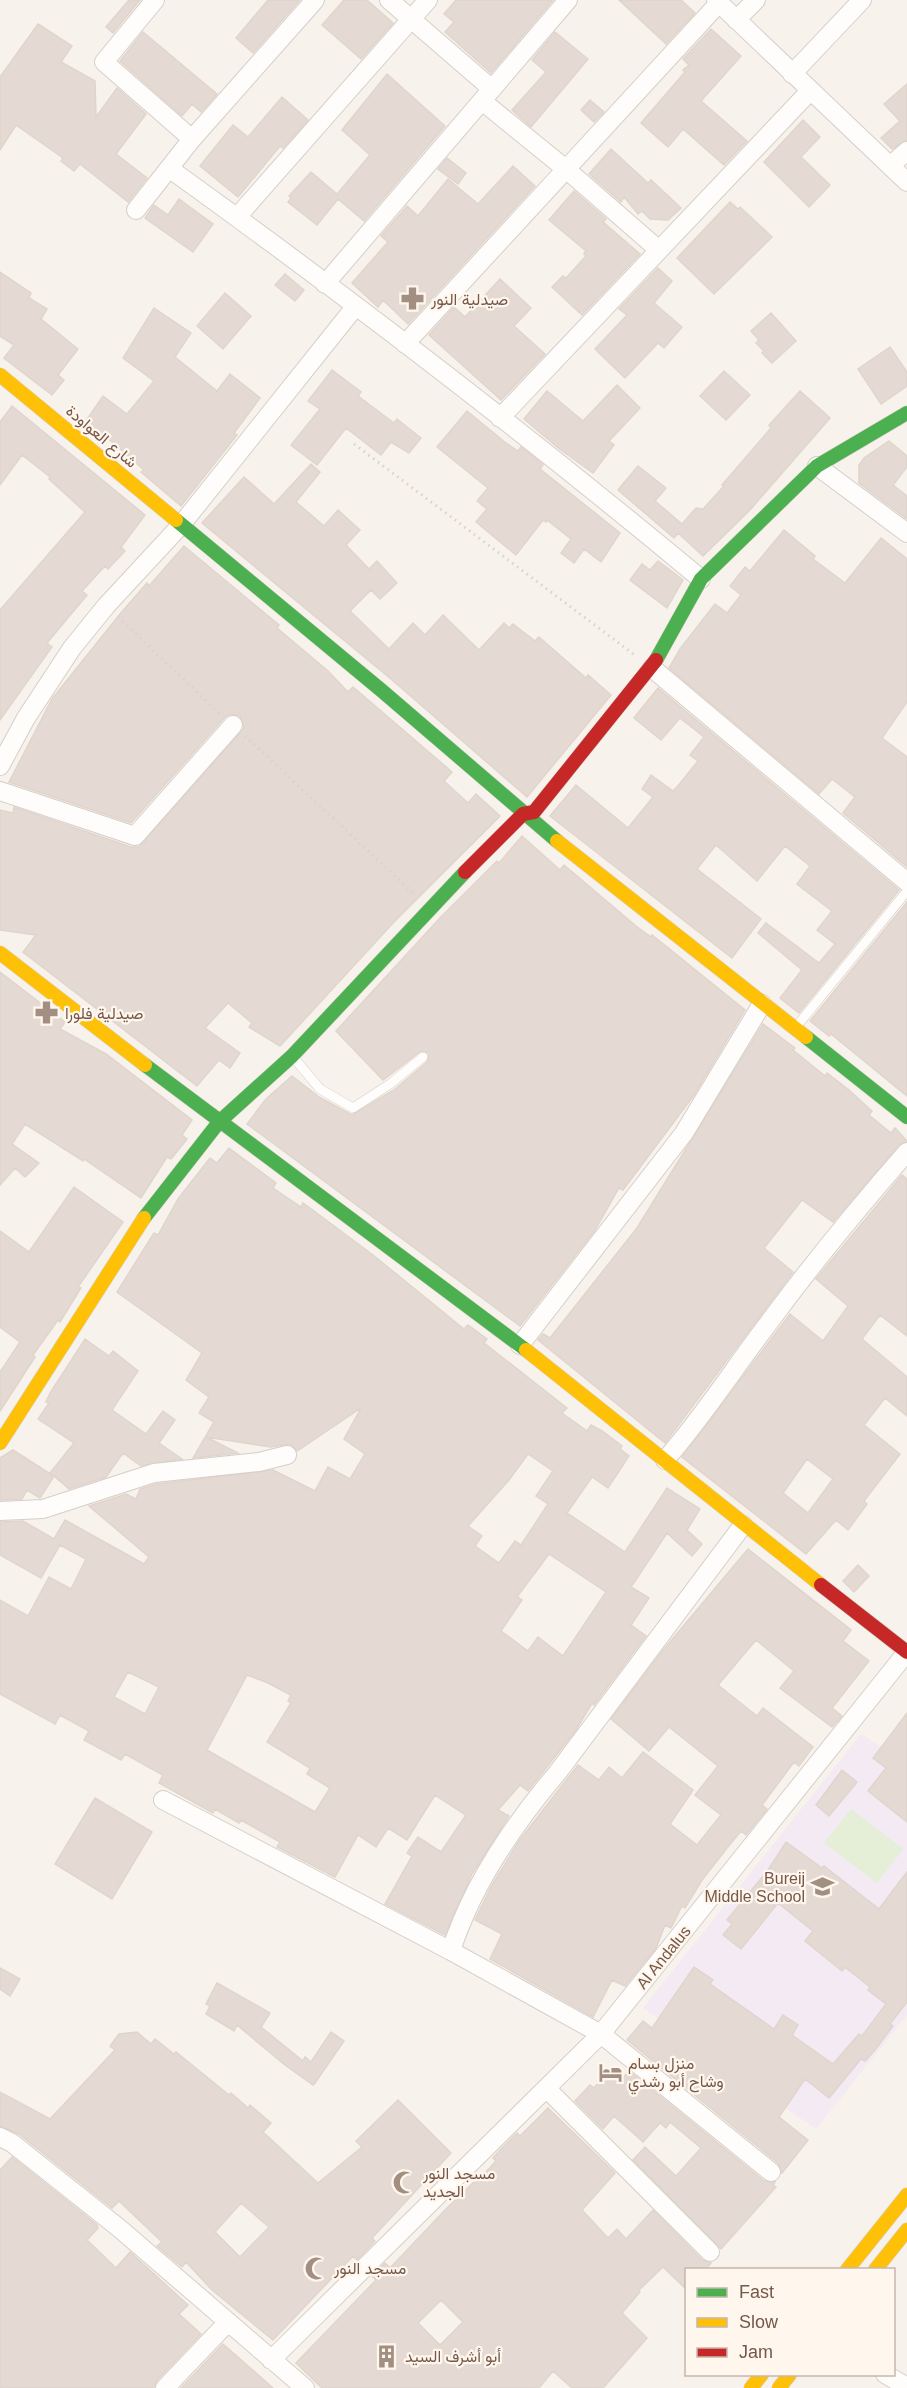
<svg xmlns="http://www.w3.org/2000/svg" width="907" height="2388" font-family="Helvetica,Vazirmatn,sans-serif">
<rect width="100%" height="100%" fill="#f7f2eb"/>
<path fill="#f3eaf3" d="M861 1734 907 1765V2015L816 2129 643 2008Z"/>
<path fill="#e5eed6" d="M851 1809 903 1849 877 1883 824 1843Z"/>
<path fill="#e4dad3" stroke="#e0d5cd" stroke-width="1.5" fill-rule="evenodd" d="M129 0H140L113 33 106 27Z
M268 0H300L253 53 236 38Z
M344 0H367L393 23 361 59 322 25Z
M456 0H553L491 73 445 32 454 22 444 14Z
M619 0H681L695 13 666 44Z
M38 24 72 46 61 62 95 81 96 117 117 88 146 114 116 154 147 178 128 202 80 164 74 171 61 161 63 158 16 125 0 150V77Z
M711 29 741 56 701 101 747 141 724 165 683 129 668 147 641 123 685 72 683 70 689 65 683 59Z
M143 32 217 94 201 112 192 104 182 116 120 61Z
M555 32 588 59 531 127 512 110 546 72 532 60Z
M387 74 445 126 364 221 338 199 317 225 288 202 291 198 289 196 311 172 337 194 370 155 342 130Z
M907 84V140L892 149 881 138 900 121 884 104Z
M282 97 308 120 283 148 280 146 238 197 200 166 233 125 248 137Z
M590 100 604 112 594 122 581 110Z
M803 120 820 137 801 157 830 185 809 207 764 162Z
M611 149 648 183 651 180 681 208 668 220 650 219 642 211 638 214 624 197 621 202 589 174Z
M447 158 466 173 458 184 438 169Z
M513 166 535 186 408 324 383 300 378 307 352 283 388 242 381 236 407 206 418 216 448 179 478 204Z
M574 191 606 219 603 222 640 254 582 315 552 287 563 276 566 278 586 256 584 254 586 251 549 220Z
M179 199 213 224 193 252 145 218 154 205 168 215Z
M730 202 738 209 740 207 772 237 714 294 677 258Z
M658 268 672 281 654 303 682 327 664 348 658 343 625 378 595 349 627 315 619 309Z
M0 272 31 293 29 298 47 309 41 319 78 349 58 375 64 380 52 395 4 358 14 345 0 336Z
M285 274 304 290 295 301 275 285Z
M500 279 531 308 514 326 545 354 501 400 429 335 454 307 465 317Z
M225 293 251 316 223 349 197 326Z
M154 308 191 333 175 357 217 391 230 374 260 398 234 433 237 435 181 506 141 472 144 470 111 441 85 422 103 396 127 414 154 381 123 358Z
M771 313 796 341 772 363 762 353 764 351 756 343 759 340 751 331Z
M890 347 907 372V386L881 404 858 369Z
M332 370 361 392 358 396 394 423 397 419 421 438 409 453 391 442 381 455 346 428 317 465 291 445 320 409 308 401Z
M724 371 750 395 726 420 700 396Z
M617 385 640 408 609 441 614 445 593 473 557 447 524 419 547 391 583 421Z
M800 391 830 418 749 511 703 556 678 533 674 538 618 490 638 466 666 488 655 501 682 524 696 508 703 509 724 486 722 485 771 428 769 425Z
M12 406 145 515 121 547 125 551 108 569 105 566 82 591 87 595 47 643 52 647 0 720V610L85 512 49 479 50 477 22 455 0 485V422Z
M467 411 506 443 518 451 521 447 543 465 540 469 620 533 601 562 584 549 574 563 561 553 571 539 547 520 546 522 543 520 516 555 476 522 487 509 477 501 488 488 437 447Z
M889 441 907 456V467L893 485 907 496V519L859 483V465L864 458Z
M311 464 320 472 296 502 324 526 338 510 360 530 346 545 369 569 377 561 397 583 380 599 371 590 350 611 389 649 413 623 425 635 443 615 479 650 504 623 509 628 513 624 535 641 539 637 586 678 588 675 611 695 527 797 391 679 202 523 244 477 274 504Z
M784 530 815 556 813 559 845 583 881 538 907 559V702L882 738 907 757V867L843 813 855 797 832 779 819 794 669 668 680 649 715 604 727 613 741 595 730 586 745 567 750 571Z
M184 546 279 625 277 628 328 671 348 692 353 687 452 772 444 781 468 803 476 794 500 816 394 922 280 1046 249 1027 252 1023 228 1003 205 1028 240 1053 230 1068 219 1060 197 1086 23 952 36 935 0 930V810L13 813 14 807 131 847H139L244 728 240 716 230 714 225 717 131 823 9 782 52 699 120 614 147 583 149 586Z
M658 561 683 580 667 608 630 580 642 564 650 570Z
M658 688 899 890 799 1013 780 998 802 970 758 933 766 923 819 963 835 944 817 930 832 911 797 884 810 866 785 846 757 881 716 845 697 869 761 919 732 958 550 816 576 785 628 828 653 797 642 789 651 775 673 791 677 787 698 761 690 755 704 737 680 718 661 740 634 718Z
M522 836 560 870 564 865 636 926 651 937 652 935 745 1010 694 1095 623 1190 619 1188 595 1230 520 1326 247 1124 266 1099 292 1076 319 1097 352 1115 394 1090 427 1062 429 1053 421 1051 383 1080 336 1031 440 918 497 861 499 863Z
M907 902V1096L831 1034 829 1036 810 1021Z
M0 972 65 1022 60 1029 106 1054 192 1120 182 1135 187 1139 171 1159 167 1157 141 1198 84 1159 83 1161 25 1124 12 1144 39 1163 25 1177 15 1168 0 1185Z
M763 1024 795 1048 793 1050 825 1076 827 1073 849 1090 872 1111 869 1115 891 1133 895 1128 907 1141 899 1145 833 1222 802 1200 764 1248 793 1272 665 1443 538 1340 543 1334 550 1338 637 1228Z
M229 1148 276 1183 273 1188 301 1207 303 1203 373 1255 464 1329 468 1325 487 1339 484 1343 567 1408 562 1413 587 1431 591 1425 602 1431 622 1446 620 1449 629 1456 608 1488 592 1477 567 1513 625 1552 667 1488 700 1509 687 1530 702 1544 692 1556 667 1533 631 1587 649 1598 631 1625 646 1636 594 1705 592 1703 576 1730 528 1791 520 1785 498 1810 509 1816 472 1874 445 1935 385 1904 412 1856 407 1853 418 1837 441 1852 466 1815 435 1795 407 1840 388 1828 376 1847 358 1835 335 1877 277 1847 280 1842 241 1820 239 1823 215 1809 213 1813 159 1783 163 1775 125 1754 121 1760 84 1740 89 1731 60 1715 55 1724 0 1694V1600L28 1616 49 1577 71 1589 86 1559 60 1545 41 1578 0 1555V1522L23 1521 54 1539 65 1520 144 1564 149 1557 89 1506 126 1494 136 1499 140 1489 156 1484 273 1470 315 1491 328 1467 350 1479 365 1454 344 1439 361 1408 297 1451 290 1444 271 1447 206 1437 238 1453 193 1458 214 1422 199 1413 209 1397 186 1380 202 1353 117 1292 154 1233 158 1235 178 1199 210 1158 217 1163ZM528 1454 553 1471 536 1496 548 1504 521 1545 515 1541 499 1563 475 1546 482 1536 468 1526 509 1480ZM549 1554 606 1592 563 1656 538 1637 528 1651 501 1631 522 1600 517 1597ZM128 1672 159 1687 145 1714 114 1697ZM247 1675 266 1682 291 1695 288 1701 291 1703 267 1742 310 1768 307 1774 330 1788 315 1812 207 1750Z
M902 1175 907 1179V1336L880 1315 862 1339 907 1377V1416L885 1398 864 1425 900 1454 864 1501 867 1504 848 1530 836 1520 806 1554 682 1457 790 1314 823 1341 848 1306 816 1279ZM807 1459 833 1479 808 1513 783 1493Z
M74 1187 123 1222 78 1287 81 1288 60 1322 58 1320 33 1355 35 1357 0 1411V1372L20 1342 0 1327V1231L29 1252Z
M85 1339 109 1356 113 1351 138 1371 112 1410 146 1434 163 1411 175 1420 159 1443 182 1459 141 1466 123 1453 106 1477 69 1489 54 1476 40 1498 27 1490 22 1499 0 1500V1458L13 1450 52 1475 50 1473 74 1443 38 1419 49 1403 46 1402 50 1393Z
M748 1549 851 1630 843 1641 869 1661 832 1708 842 1716 832 1727 780 1688 794 1671 756 1640 718 1685 757 1716 763 1708 813 1747 799 1766 794 1762 762 1805 767 1809 746 1835 741 1831 727 1848 702 1880 685 1908 682 1906 671 1928 665 1925 656 1948 625 1986 612 1980 593 2017 490 1959 502 1934 475 1920 492 1885 519 1841 578 1765 599 1780 609 1767 622 1778 643 1752 693 1790 670 1824 697 1845 721 1815 695 1795 718 1766 669 1727 649 1751 611 1719 664 1649Z
M858 1565 869 1576 854 1592 843 1581Z
M907 1713V1822L868 1791 886 1768 873 1758Z
M842 1770 857 1782 829 1816 816 1805Z
M95 1798 152 1832 112 1899 55 1864Z
M786 1842 822 1868 824 1866 879 1909 907 1872V2002L890 2024 893 2026 875 2050 865 2061 861 2059 829 2098 805 2079 779 2117 808 2140 782 2173 778 2163 627 2040 643 2021 652 2028 694 1967 713 1980 710 1984 774 2029 783 2015 798 2025 792 2035 833 2064 859 2034 862 2036 886 2004 868 1990 870 1987 845 1967 842 1971 805 1941 813 1931 778 1903 741 1949 723 1935 732 1924 727 1920 768 1870Z
M0 1968 20 1979 10 1996 0 1989Z
M217 1983 270 2013 261 2027 303 2061 305 2057 311 2062 331 2032 344 2041 315 2083 313 2085 285 2065 237 2025 234 2031 206 2014 210 2006 206 2004Z
M137 2032 151 2044 155 2039 174 2054 176 2052 229 2095 231 2093 248 2108 250 2105 271 2123 263 2132 318 2183 362 2147 356 2141 398 2100 451 2153 372 2238 375 2241 357 2260 353 2256 273 2340 212 2290 186 2262 182 2267 157 2246 162 2242 119 2201 112 2208 19 2134 0 2126V2092L50 2119 115 2050 110 2046 119 2034ZM241 2203 269 2227 240 2257 215 2232Z
M610 2069 622 2079 629 2071 764 2181 775 2182 773 2185 776 2187 721 2249 633 2160 645 2147 676 2176 701 2148 670 2122 666 2128 660 2123 643 2142 614 2116 603 2129 575 2101 590 2085 594 2088Z
M548 2108 615 2173 582 2210 608 2238 617 2229 626 2239 653 2210 702 2260 711 2263 705 2270H687V2290L663 2267 639 2290 640 2292 622 2313 647 2338 603 2388H572L553 2371 539 2388H322L296 2363 376 2280 372 2276 385 2263 390 2268 446 2209 474 2182 475 2184 496 2161 493 2158 501 2149 517 2133 520 2136ZM441 2300 463 2322 440 2345 418 2323Z
M12 2157 97 2225 98 2228 87 2240 116 2268 130 2252 188 2305 179 2314 201 2334 157 2380 154 2388H0V2170Z
M223 2344 273 2388H181Z"/>
<g fill="none" stroke-linecap="round" stroke-linejoin="round">
<defs>
<path id="lane" d="M796 1027 907 891
M294 1058 320 1089 353 1108 390 1084 423 1057"/>
<path id="street" d="M155 0 104 62 192 139
M389 0 492 89
M716 0 907 182
M736 20 756 0
M792 74 862 0
M482 101 567 170 659 250
M890 166 907 151
M170 169C351 299 529 436 701 579
M136 210 192 139 315 0
M237 217 428 0
M325 284 568 0
M405 344 719 3
M500 418 810 91
M817 466 907 533
M652 668 907 882
M0 766 26 718 72 648 106 606 181 525 355 307
M0 791 135 836 233 725
M520 1345 684 1133 762 1004
M665 1460C701 1419 731 1373 764 1329 809 1268 857 1209 907 1152
M0 1511 43 1509 154 1473 259 1462 287 1455
M163 1800 451 1951 601 2034 271 2360
M451 1951C472 1885 513 1825 558 1772L743 1525
M546 2088 710 2252
M0 2137 12 2143 119 2228 305 2388
M771 2172 601 2034 907 1652
M885 2374 907 2387
M165 2388 228 2322"/>
<path id="fast" d="M176 520 381 690 557 841
M656 660 701 579 817 466 907 413
M806 1037 907 1117
M145 1065 526 1350
M144 1218 219 1122 292 1056 465 872"/>
<path id="slow" d="M0 375 176 520
M557 841 806 1037
M0 953 145 1065
M526 1350 821 1585
M0 1443 144 1218
M847 2270 907 2195
M875 2270 907 2230
M751 2388 762 2374
M779 2388 790 2374"/>
<path id="jam" d="M465 872 523 814 534 812 656 660
M821 1585 907 1652"/>
</defs>
<use href="#lane" stroke="#d6cec8" stroke-width="10"/>
<use href="#street" stroke="#d6cec8" stroke-width="20"/>
<use href="#fast" stroke="#d6cec8" stroke-width="15"/>
<use href="#slow" stroke="#d6cec8" stroke-width="15"/>
<use href="#jam" stroke="#d6cec8" stroke-width="15"/>
<path stroke="#dad2ce" stroke-width="3" stroke-dasharray="1.5 4.5" stroke-linecap="butt" d="M354 444 636 656
M118 617 220 714
M245 736 413 893"/>
<use href="#lane" stroke="#fefdfc" stroke-width="9"/>
<use href="#street" stroke="#fefdfc" stroke-width="18"/>
<use href="#fast" stroke="#4caf50" stroke-width="14"/>
<use href="#slow" stroke="#ffc107" stroke-width="14"/>
<use href="#jam" stroke="#c62828" stroke-width="14"/>
</g>
<defs>
<symbol id="pharmacy-bare" viewBox="-9 -9 18 18"><path d="M-2-6h4v4h4v4h-4v4h-4v-4h-4v-4h4Z" fill="#a38e82" stroke="#fff7ed" stroke-width="2.5" paint-order="stroke"/></symbol>
<symbol id="school-bare" viewBox="-9 -9 18 18"><path d="M0-5L7-2L0 1L-7-2ZM-4 1L0 2.5L4 1V4Q0 6-4 4Z" fill="#a38e82" stroke="#fff7ed" stroke-width="2.5" paint-order="stroke"/></symbol>
<symbol id="hotel-bare" viewBox="-9 -9 18 18"><path d="M-6-4.5h1.5V1H6V5H4.5V3h-9V5H-6ZM-4 0a1.8 1.8 0 1 1 3.6 0ZM.5 0V-2.5h3Q6-2.5 6 0Z" fill="#a38e82" stroke="#fff7ed" stroke-width="2.5" paint-order="stroke"/></symbol>
<symbol id="mosque-bare" viewBox="-9 -9 18 18"><path d="M3.5-4.9A6 6 0 1 0 3.5 4.9A5 5 0 1 1 3.5-4.9Z" fill="#a38e82" stroke="#fff7ed" stroke-width="2.5" paint-order="stroke"/></symbol>
<symbol id="building-bare" viewBox="-9 -9 18 18"><path d="M-4-6H4V6H1V3H-1V6H-4ZM-2.5-4.3h1.7v1.8h-1.7ZM.8-4.3h1.7v1.8H.8ZM-2.5-1h1.7V.8h-1.7ZM.8-1h1.7V.8H.8Z" fill="#a38e82" stroke="#fff7ed" stroke-width="2.5" paint-order="stroke"/></symbol>
</defs>
<g fill-rule="evenodd">
<use href="#pharmacy-bare" x="396" y="282" width="33" height="33"/>
<use href="#pharmacy-bare" x="30" y="996" width="33" height="33"/>
<use href="#school-bare" x="806" y="1870" width="33" height="33"/>
<use href="#hotel-bare" x="594" y="2056" width="33" height="33"/>
<use href="#mosque-bare" x="388" y="2166" width="33" height="33"/>
<use href="#mosque-bare" x="300" y="2252" width="33" height="33"/>
<use href="#building-bare" x="370" y="2340" width="33" height="33"/>
</g>
<g text-anchor="middle" stroke-width="4.5" stroke-linejoin="round" paint-order="stroke">
<g font-size="16" fill="#76584a" stroke="#fff7ed" text-anchor="start">
<text x="431" y="305">صيدلية النور</text>
<text x="65" y="1019">صيدلية فلورا</text>
<text x="805" y="1884" text-anchor="end">Bureij<tspan x="805" dy="18">Middle School</tspan></text>
<text x="628" y="2069">منزل بسام<tspan x="628" dy="18">وشاح أبو رشدي</tspan></text>
<text x="423" y="2179">مسجد النور<tspan x="423" dy="18">الجديد</tspan></text>
<text x="334" y="2274">مسجد النور</text>
<text x="405" y="2362">أبو أشرف السيد</text>
</g>
<g font-size="16" fill="#76584a" stroke="#fff7ed">
<text transform="translate(102 436) rotate(40)" y="6">شارع العواودة</text>
<text transform="translate(663 1957) rotate(-51)" y="6">Al Andalus</text>
</g>
</g>
<rect x="685" y="2268" width="210" height="108" fill="#fff7ed" stroke="#c8b7ac" stroke-width="1.5"/>
<rect x="697" y="2288" width="30" height="9" fill="#4caf50" stroke="#c8b7ac" stroke-width="1.5"/>
<text x="739" y="2298" font-size="18" fill="#76584a">Fast</text>
<rect x="697" y="2318" width="30" height="9" fill="#ffc107" stroke="#c8b7ac" stroke-width="1.5"/>
<text x="739" y="2328" font-size="18" fill="#76584a">Slow</text>
<rect x="697" y="2348" width="30" height="9" fill="#c62828" stroke="#c8b7ac" stroke-width="1.5"/>
<text x="739" y="2358" font-size="18" fill="#76584a">Jam</text>
</svg>
